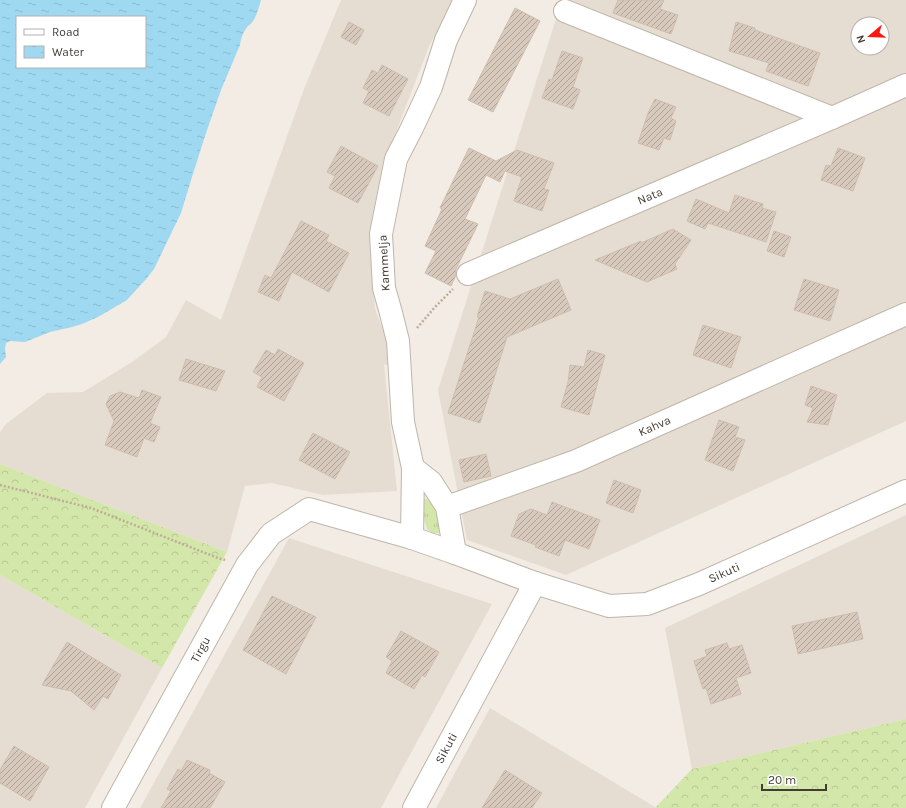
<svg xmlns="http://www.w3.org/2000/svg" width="906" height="808" font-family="Karla,sans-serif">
<defs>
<pattern id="grass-tufts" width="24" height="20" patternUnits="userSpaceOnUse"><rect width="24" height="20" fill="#d4e7ab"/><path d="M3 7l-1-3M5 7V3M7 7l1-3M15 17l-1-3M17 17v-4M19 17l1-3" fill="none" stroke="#b7c794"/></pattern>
<pattern id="forest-crowns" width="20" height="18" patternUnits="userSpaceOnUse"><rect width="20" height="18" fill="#d4e7ab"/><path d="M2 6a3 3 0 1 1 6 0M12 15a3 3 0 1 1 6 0" fill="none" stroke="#b7c794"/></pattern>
<pattern id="water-ripples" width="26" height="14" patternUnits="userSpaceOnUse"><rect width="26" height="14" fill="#9ed9f1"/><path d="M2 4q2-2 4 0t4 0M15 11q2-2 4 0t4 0" fill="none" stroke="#89bbcf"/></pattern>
<pattern id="building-hatch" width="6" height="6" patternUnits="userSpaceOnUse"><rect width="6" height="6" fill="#d7c9bc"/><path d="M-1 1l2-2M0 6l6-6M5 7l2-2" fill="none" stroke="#b0a49a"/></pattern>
</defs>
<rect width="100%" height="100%" fill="#f2ece4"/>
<path fill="#e6ddd2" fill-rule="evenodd" d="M341 0H454L451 9 430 44 387 155 371 243 375 309 383 330 390 338 393 368 384 364 397 491 323 495 272 483 245 486 227 552 0 464V432L6 424 47 393 83 392 132 362 166 337 186 300 221 320 304 89Z
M562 0H906V421L566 575 467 540 438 390ZM858 24H882V48H858Z
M906 515V719L692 769 665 628Z
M289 538 492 604 381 808H140Z
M0 575 162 668 85 808H0Z
M490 708 655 807V808H436Z"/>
<path fill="url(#grass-tufts)" d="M425 499C441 499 441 515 443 527L439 533H432L427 529 421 510V504Z"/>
<path fill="url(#forest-crowns)" d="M0 464 227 552 162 668 0 575Z
M906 719V808H655L692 769Z"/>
<path fill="url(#water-ripples)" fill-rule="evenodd" d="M0 0H261C259 7 257 15 253 21 250 25 252 22 249 25 243 31 241 38 240 45L221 90 206 133 192 177 181 213 154 269 147 278 127 300 98 317 82 324 72 327 50 332 25 342 10 341 6 343 5 348 6 357 0 364ZM17 17H145V67H17Z"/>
<path fill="url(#building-hatch)" stroke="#cfbdac" d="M618 0H664L660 9 678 15 671 34 613 13Z
M515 8 540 21 493 112 468 100Z
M349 22 364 30 356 45 341 37Z
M736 22 755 28V30L820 53 808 86 766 71 769 63 729 51Z
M562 51 583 58 573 87 580 90 573 109 542 98 549 79 552 80Z
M382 65 408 79 389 116 363 103 369 91 363 88 372 70 378 73Z
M655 99 676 107 671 118 676 121 670 140 664 138 659 150 638 143 648 113Z
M341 146 378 166 358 203 329 188 335 176 327 172Z
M469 148 496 161 517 150 554 163 544 189 549 190 542 211 514 201 522 177 505 171 500 182 486 175 465 219 478 224 456 269V275L451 286 425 273 436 251 425 246 442 209 440 208Z
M838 148 865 158 853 191 821 180 826 165 831 166Z
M735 195 763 204 762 208 776 212 766 242 708 223 705 229 687 221 696 199 729 213Z
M301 221 329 235 326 241 349 253 329 292 292 272 279 301 258 292 265 275 271 278Z
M673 229 691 240 675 264 677 269 647 282 595 260 641 241V243Z
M774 231 791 237 784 257 767 251Z
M558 279 571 310 507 337 480 423 448 413 479 317H477L485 291 510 299Z
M804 279 839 290 830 321 794 310Z
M703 325 741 337 731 368 693 355Z
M278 349 304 363 284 401 257 387 262 377 253 372 266 350 275 355Z
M588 350 605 355 589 415 561 407 568 382 570 365 584 367Z
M186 359 225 371 216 391 179 380Z
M811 386 837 395 828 425 807 422 813 408 805 405Z
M142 390 161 397 150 423 160 427 154 442 144 438 137 457 105 445 114 421 106 404 110 396 120 392 139 398Z
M719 420 739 427 735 437 745 440 733 471 705 460Z
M313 433 350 452 335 479 299 460Z
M486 454 491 476 464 482 459 460Z
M614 480 641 490 633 513 606 503Z
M552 502 600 520 589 549 565 540 559 556 535 547 536 545 511 536 519 514 531 509 547 515Z
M272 596 316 617 286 674 243 650Z
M857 612 863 639 798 654 792 626Z
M401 631 439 652 425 677 422 675 414 689 386 673 392 661 386 657Z
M67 642 121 675 108 699 103 696 94 710 71 691 42 685Z
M727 643 729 649 742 645 751 673 736 678 741 694 711 704 706 688 703 689 694 661 707 656 705 650Z
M14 746 49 767 30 801 0 783V770Z
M187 760 210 770 209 773 225 782 210 808H161L171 791 167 789 178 769 181 771Z
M505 770 542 793 532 808H482Z"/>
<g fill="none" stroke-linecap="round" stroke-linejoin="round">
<defs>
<g id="minor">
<path d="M565 11 832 118"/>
<path id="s1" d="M468 274 832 118 906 85"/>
<path d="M413 468 431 482 447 507 455 553"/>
<path id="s2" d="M447 507 576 461 906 314"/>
<path d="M412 538 413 468 403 422 398 341 391 313 384 288 381 234 396 159 412 128 431 87 446 40 465 0"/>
<path id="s3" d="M113 808 247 565 271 534 309 509 412 538 455 553 535 583 609 606 647 604 699 584 906 491"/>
<path id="s4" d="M414 808 535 583"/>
</g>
</defs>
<use href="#minor" stroke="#c0b5a9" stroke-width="24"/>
<path stroke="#bfac97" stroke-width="2.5" stroke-dasharray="2 2" stroke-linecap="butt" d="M417 328 435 307 453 289
M0 485 91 508 218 558 225 560"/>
<use href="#minor" stroke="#fff" stroke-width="22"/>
</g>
<g text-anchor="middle" stroke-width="3" stroke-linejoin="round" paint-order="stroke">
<g font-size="12" fill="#443c34" stroke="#fff">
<text dy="4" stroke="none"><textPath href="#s1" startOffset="198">Nata</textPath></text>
<text transform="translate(384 263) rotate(-93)" y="4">Kammelja</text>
<text dy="4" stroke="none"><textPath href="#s2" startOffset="223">Kahva</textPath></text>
<text dy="4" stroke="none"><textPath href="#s3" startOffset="799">Sikuti</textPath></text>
<text dy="4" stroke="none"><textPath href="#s3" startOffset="181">Tirgu</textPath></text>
<text dy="4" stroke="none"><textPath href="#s4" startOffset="68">Sikuti</textPath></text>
</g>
</g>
<rect x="16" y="16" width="130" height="52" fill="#ffffff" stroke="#b4b1ae"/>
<rect x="24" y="29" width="20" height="6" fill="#ffffff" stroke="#b4b1ae"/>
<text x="52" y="36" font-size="12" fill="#443c34">Road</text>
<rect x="24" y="46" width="20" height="12" fill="url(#water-ripples)" stroke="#b4b1ae"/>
<text x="52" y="56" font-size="12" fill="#443c34">Water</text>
<g transform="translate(870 36) rotate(251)"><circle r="19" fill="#ffffff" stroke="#b4b1ae"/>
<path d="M0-3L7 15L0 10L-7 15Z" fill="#fc1710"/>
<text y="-6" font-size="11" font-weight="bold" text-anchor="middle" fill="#443c34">N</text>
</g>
<path d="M762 784v6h64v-6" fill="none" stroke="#443c34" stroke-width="2"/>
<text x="768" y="784" font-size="12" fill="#443c34" stroke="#ffffff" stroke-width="3" paint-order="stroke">20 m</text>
</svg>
